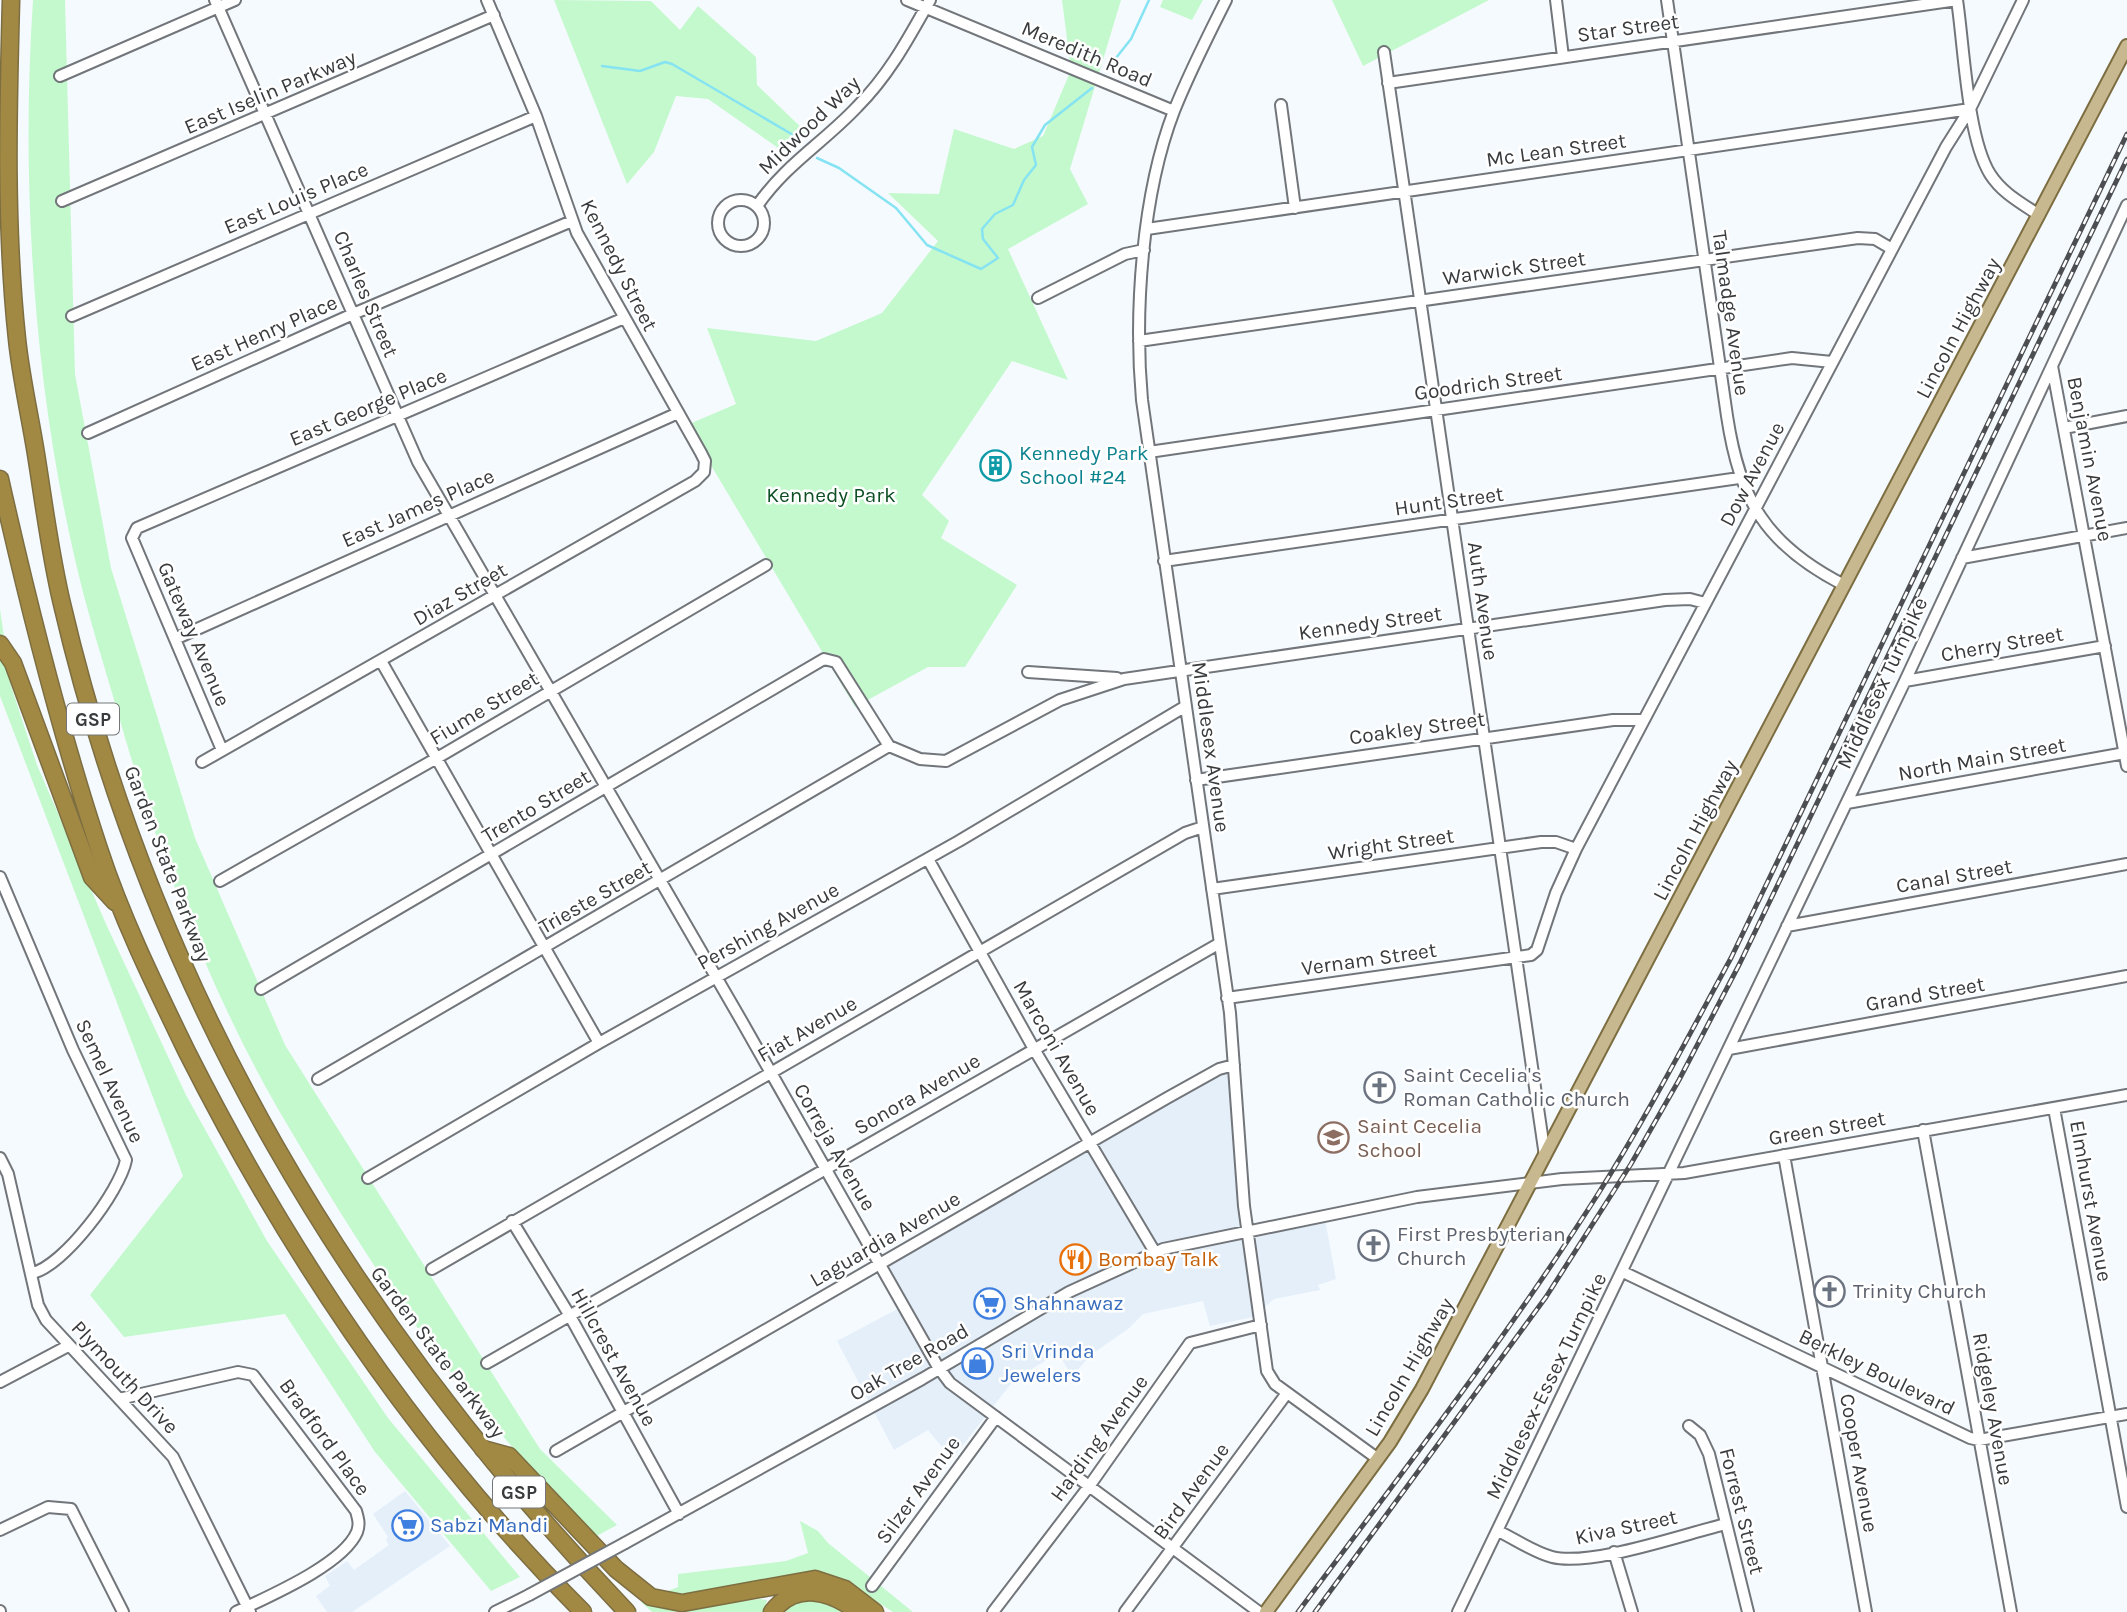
<svg xmlns="http://www.w3.org/2000/svg" width="2127" height="1612" font-family="Karla,sans-serif">
<rect width="100%" height="100%" fill="#f5faff"/>
<path fill="#e4effa" d="M1231 1065 1247 1229 1324 1214 1336 1279 1318 1285 1320 1290 1274 1299 1253 1317 1210 1326 1203 1301 1143 1314 1128 1329 1092 1354 1072 1376 1058 1353 1014 1380 952 1459 928 1430 894 1450 837 1341 905 1305 881 1264Z
M405 1491 450 1546 352 1612H327L316 1596 330 1586 325 1576 347 1561 354 1570 389 1545 386 1540 388 1537 373 1514Z"/>
<path fill="#c4f9cd" d="M33 0H65L75 374 111 568 195 838 285 1045 540 1449 617 1525 591 1539C520 1457 447 1373 385 1282 348 1226 312 1167 278 1109 207 985 156 848 117 710 106 672 94 634 84 596 35 407 20 194 33 0Z
M554 0 651 1 680 30 698 6 756 57 757 85 808 134 784 152 708 99 676 96 654 152 627 184Z
M1062 0H1121L1070 169 1088 204 1008 249 1068 380 1012 361 922 495 949 521 941 538 1017 585 965 667H928L855 707 687 425 736 404 707 328 816 341 882 313 938 241 888 193 939 194 954 129 1014 149 1043 136 1071 70Z
M1163 0H1203L1192 20 1160 7Z
M1332 0H1489L1363 66Z
M0 609 11 686 37 765 106 924 186 1095 267 1241 388 1418 520 1577 491 1591 375 1452 285 1314 124 1337 90 1295 183 1176 0 696Z
M800 1521 818 1531 828 1543 913 1612H893L848 1583 812 1573 691 1594 663 1593 678 1587V1574L786 1561 808 1553Z
M760 1599 767 1600 764 1612H652L641 1602 675 1609Z
M811 1600 828 1602 842 1612H781L795 1603Z"/>
<g fill="none" stroke-linecap="round" stroke-linejoin="round">
<path stroke="#85e3f2" stroke-width="2.5" d="M602 66 640 71 665 62 672 64 800 139
M1108 68 1131 39 1149 0
M817 158 839 168 896 208 927 245 981 269 998 258 983 239 982 229 995 214 1013 205 1024 180 1036 165 1032 147 1045 125 1092 88"/>
<defs>
<path id="minor" d="M215 0 418 462 741 1020 938 1367 950 1383 1259 1612
M907 0 1174 111
M1226 0C1208 36 1189 73 1174 111 1142 194 1134 312 1142 400L1230 1013 1244 1206 1267 1371 1275 1384 1378 1459
M1556 0 1563 57
M1667 0 1727 416C1740 501 1766 545 1844 585
M1957 0C1964 46 1967 137 1990 174 2002 193 2021 203 2039 215
M1384 52 1545 1156
M60 76 235 0
M1388 83 1957 0
M1281 105 1295 208
M718 223a23 23 0 1 1 46 0a23 23 0 1 1-46 0Z
M62 201 494 15
M757 206C786 164 823 143 857 107 889 75 908 39 930 0
M1147 229 1970 109
M1038 298 1125 254 1144 250
M72 316 536 116
M1139 341 1858 238 1875 239 1892 249
M2052 366 2127 766
M2064 428 2127 416
M88 433 353 314 572 221
M1149 452 1792 358 1832 362
M1962 558 2127 528
M1164 561 1739 478
M175 639 678 413
M381 661 599 1043
M1028 672 1117 678
M1905 681 2105 646
M222 750 132 538 137 528 622 319
M202 762 695 481 704 472 705 461 701 453 577 233 536 116 487 0
M1196 780 1613 720H1644
M1847 803 2125 753
M928 859 1034 1049 1156 1254
M0 877 73 1050 126 1160C120 1191 63 1267 32 1273
M220 881 437 758 766 565
M1212 889 1541 842H1556L1576 849
M1787 926 2127 864
M261 989 824 659 836 662 889 746 920 759 946 761 1060 700 1124 679 1665 600 1690 599 1705 603
M1227 998 1531 955 1537 950 1556 893 1576 849 1946 147 1970 109 2023 0
M1729 1049 2127 976
M318 1079 889 746
M2054 1108 2127 1507
M1923 1130 2011 1612
M1784 1155 1866 1612
M0 1158 8 1174 38 1305 46 1320 173 1457 250 1612
M368 1178 599 1043 959 841 1186 706
M512 1221 570 1316 679 1514
M432 1269 1185 833 1203 827
M1623 1272 1970 1438 1979 1440 2127 1414
M487 1363 1220 943
M0 1382 68 1346
M119 1399 238 1372 253 1375 356 1511C358 1518 360 1524 357 1532 343 1565 267 1597 236 1612
M1689 1426 1700 1435 1709 1454 1748 1612
M556 1451 1167 1098 1219 1069 1234 1065
M0 1530 48 1507 71 1509 123 1612
M1498 1531C1515 1539 1533 1552 1552 1557 1591 1567 1684 1534 1726 1524
M625 1543 922 1379 1069 1292 1163 1249 1417 1197 1562 1179 1684 1173 2127 1095
M1614 1552 1632 1612
M872 1586 996 1417
M0 1611V1612
M495 1612 529 1595
M993 1612 1090 1485 1190 1343 1261 1325
M1125 1612 1287 1393
M1458 1612 1905 681 2127 205"/>
<path id="major" d="M1266 1612 1390 1442 1422 1389 2127 46"/>
<path id="highway" d="M11 0C8 112 5 227 17 339 21 378 30 416 36 454 44 504 50 554 62 604 153 994 352 1324 627 1612
M0 479C28 604 59 728 99 849 122 919 155 986 187 1052 290 1256 421 1450 583 1612
M0 644 13 663 92 877 115 902
M483 1449 509 1456 616 1569 651 1597 682 1603 815 1579 845 1589 875 1612
M772 1612C796 1581 831 1591 858 1612"/>
</defs>
<use href="#minor" stroke="#72767a" stroke-width="14"/>
<use href="#major" stroke="#7d6e42" stroke-width="16"/>
<use href="#highway" stroke="#7d6e42" stroke-width="19"/>
<use href="#minor" stroke="#fff" stroke-width="10"/>
<use href="#major" stroke="#c7b88f" stroke-width="12"/>
<use href="#highway" stroke="#a18944" stroke-width="16"/>
<defs>
<path id="rail" d="M1298 1612C1400 1475 1506 1339 1598 1194 1646 1118 1688 1037 1731 958L2127 134
M1315 1612 1546 1297 1631 1164 1679 1080 1740 963 2127 159"/>
</defs>
<use href="#rail" stroke="#4c4e51" stroke-width="5"/>
<use href="#rail" stroke="#fff" stroke-width="2.5" stroke-dasharray="8" stroke-linecap="butt"/>
<defs>
<path id="minor-bridge" d="M529 1595 625 1543"/>
</defs>
<use href="#minor-bridge" stroke="#72767a" stroke-width="14" stroke-linecap="butt"/>
<use href="#minor-bridge" stroke="#fff" stroke-width="10"/>
</g>
<defs>
<symbol id="building-ring" viewBox="-11 -11 22 22"><circle r="9.5" fill="#fff" stroke="#0f9aa8" stroke-width="1.5"/><path d="M-4-6H4V6H1V3H-1V6H-4ZM-2.5-4.3h1.7v1.8h-1.7ZM.8-4.3h1.7v1.8H.8ZM-2.5-1h1.7V.8h-1.7ZM.8-1h1.7V.8H.8Z" fill="#0f9aa8"/></symbol>
<symbol id="church-ring" viewBox="-11 -11 22 22"><circle r="9.5" fill="#fff" stroke="#6b7280" stroke-width="1.5"/><path d="M-1.2-6h2.4v3.5h3.3v2.4h-3.3V6h-2.4V-.1h-3.3v-2.4h3.3Z" fill="#6b7280"/></symbol>
<symbol id="school-ring" viewBox="-11 -11 22 22"><circle r="9.5" fill="#fff" stroke="#8d6e63" stroke-width="1.5"/><path d="M0-5L7-2L0 1L-7-2ZM-4 1L0 2.5L4 1V4Q0 6-4 4Z" fill="#8d6e63"/></symbol>
<symbol id="restaurant-ring" viewBox="-11 -11 22 22"><circle r="9.5" fill="#fff" stroke="#e8710a" stroke-width="1.5"/><path d="M-5-6h1v4h1v-4h1v4h1v-4h1v5L-1.5 .5V6h-2V.5L-5-1ZM5-6V6H3V1.5H1.5Q1.5-4 5-6Z" fill="#e8710a"/></symbol>
<symbol id="supermarket-ring" viewBox="-11 -11 22 22"><circle r="9.5" fill="#fff" stroke="#3f7fe0" stroke-width="1.5"/><path d="M-6-5.5h2.5l.6 2H6L4.5 2H-2.5L-4.4-4H-6ZM-1.5 3.2a1.3 1.3 0 1 0 .1 0ZM3 3.2a1.3 1.3 0 1 0 .1 0Z" fill="#3f7fe0"/></symbol>
<symbol id="shop-ring" viewBox="-11 -11 22 22"><circle r="9.5" fill="#fff" stroke="#3f7fe0" stroke-width="1.5"/><path d="M-5-2.5h2.3a2.7 3.5 0 0 1 5.4 0H5L5.5 6h-11ZM-1.5-2.5h3a1.5 2.3 0 0 0-3 0Z" fill="#3f7fe0"/></symbol>
</defs>
<g fill-rule="evenodd">
<use href="#building-ring" x="978" y="448" width="35" height="35"/>
<use href="#church-ring" x="1362" y="1070" width="35" height="35"/>
<use href="#school-ring" x="1316" y="1120" width="35" height="35"/>
<use href="#church-ring" x="1356" y="1228" width="35" height="35"/>
<use href="#restaurant-ring" x="1058" y="1242" width="35" height="35"/>
<use href="#church-ring" x="1812" y="1274" width="35" height="35"/>
<use href="#supermarket-ring" x="972" y="1286" width="35" height="35"/>
<use href="#shop-ring" x="960" y="1346" width="35" height="35"/>
<use href="#supermarket-ring" x="390" y="1508" width="35" height="35"/>
</g>
<g text-anchor="middle" stroke-width="5" stroke-linejoin="round" paint-order="stroke">
<g fill="#fff" stroke="#747677" stroke-width="2">
<rect x="67" y="703.5" width="52" height="31" rx="5"/>
<rect x="493" y="1476.5" width="52" height="31" rx="5"/>
</g>
<g font-size="19" font-weight="bold" fill="#393b3d">
<text x="93" y="726">GSP</text>
<text x="519" y="1499">GSP</text>
</g>
<g font-size="21" fill="#393b3d" stroke="#fff">
<text transform="translate(1628 28) rotate(-8)" y="7">Star Street</text>
<text transform="translate(1087 54) rotate(23)" y="7">Meredith Road</text>
<text transform="translate(270 92) rotate(-23)" y="7">East Iselin Parkway</text>
<text transform="translate(809 125) rotate(-44)" y="7">Midwood Way</text>
<text transform="translate(1556 150) rotate(-8)" y="7">Mc Lean Street</text>
<text transform="translate(296 198) rotate(-23)" y="7">East Louis Place</text>
<text transform="translate(619 265) rotate(63)" y="7">Kennedy Street</text>
<text transform="translate(1514 268) rotate(-8)" y="7">Warwick Street</text>
<text transform="translate(366 294) rotate(67)" y="7">Charles Street</text>
<text transform="translate(1731 313) rotate(82)" y="7">Talmadge Avenue</text>
<text transform="translate(1958 328) rotate(-62)" y="7">Lincoln Highway</text>
<text transform="translate(264 333) rotate(-24)" y="7">East Henry Place</text>
<text transform="translate(1488 383) rotate(-8)" y="7">Goodrich Street</text>
<text transform="translate(368 407) rotate(-23)" y="7">East George Place</text>
<text transform="translate(2090 459) rotate(79)" y="7">Benjamin Avenue</text>
<text transform="translate(1752 474) rotate(-62)" y="7">Dow Avenue</text>
<text transform="translate(1449 501) rotate(-8)" y="7">Hunt Street</text>
<text transform="translate(418 508) rotate(-24)" y="7">East James Place</text>
<text transform="translate(460 594) rotate(-30)" y="7">Diaz Street</text>
<text transform="translate(1483 601) rotate(82)" y="7">Auth Avenue</text>
<text transform="translate(1370 623) rotate(-8)" y="7">Kennedy Street</text>
<text transform="translate(194 634) rotate(67)" y="7">Gateway Avenue</text>
<text transform="translate(2002 644) rotate(-10)" y="7">Cherry Street</text>
<text transform="translate(1882 683) rotate(-65)" y="7">Middlesex Turnpike</text>
<text transform="translate(484 708) rotate(-31)" y="7">Fiume Street</text>
<text transform="translate(1417 728) rotate(-8)" y="7">Coakley Street</text>
<text transform="translate(1211 747) rotate(82)" y="7">Middlesex Avenue</text>
<text transform="translate(1982 759) rotate(-10)" y="7">North Main Street</text>
<text transform="translate(536 806) rotate(-31)" y="7">Trento Street</text>
<text transform="translate(1695 830) rotate(-62)" y="7">Lincoln Highway</text>
<text transform="translate(1391 844) rotate(-8)" y="7">Wright Street</text>
<text transform="translate(168 864) rotate(69)" y="7">Garden State Parkway</text>
<text transform="translate(1954 876) rotate(-10)" y="7">Canal Street</text>
<text transform="translate(595 897) rotate(-30)" y="7">Trieste Street</text>
<text transform="translate(768 926) rotate(-29)" y="7">Pershing Avenue</text>
<text transform="translate(1369 959) rotate(-8)" y="7">Vernam Street</text>
<text transform="translate(1925 994) rotate(-10)" y="7">Grand Street</text>
<text transform="translate(807 1029) rotate(-30)" y="7">Fiat Avenue</text>
<text transform="translate(1057 1048) rotate(60)" y="7">Marconi Avenue</text>
<text transform="translate(110 1081) rotate(65)" y="7">Semel Avenue</text>
<text transform="translate(917 1094) rotate(-30)" y="7">Sonora Avenue</text>
<text transform="translate(1827 1128) rotate(-10)" y="7">Green Street</text>
<text transform="translate(835 1147) rotate(60)" y="7">Correja Avenue</text>
<text transform="translate(2091 1201) rotate(80)" y="7">Elmhurst Avenue</text>
<text transform="translate(885 1239) rotate(-30)" y="7">Laguardia Avenue</text>
<text transform="translate(438 1352) rotate(53)" y="7">Garden State Parkway</text>
<text transform="translate(614 1357) rotate(61)" y="7">Hillcrest Avenue</text>
<text transform="translate(909 1362) rotate(-30)" y="7">Oak Tree Road</text>
<text transform="translate(1409 1367) rotate(-60)" y="7">Lincoln Highway</text>
<text transform="translate(1877 1372) rotate(26)" y="7">Berkley Boulevard</text>
<text transform="translate(125 1377) rotate(47)" y="7">Plymouth Drive</text>
<text transform="translate(1546 1386) rotate(-64)" y="7">Middlesex-Essex Turnpike</text>
<text transform="translate(1993 1409) rotate(80)" y="7">Ridgeley Avenue</text>
<text transform="translate(325 1437) rotate(54)" y="7">Bradford Place</text>
<text transform="translate(1099 1438) rotate(-54)" y="7">Harding Avenue</text>
<text transform="translate(1859 1463) rotate(80)" y="7">Cooper Avenue</text>
<text transform="translate(918 1490) rotate(-54)" y="7">Silzer Avenue</text>
<text transform="translate(1191 1491) rotate(-54)" y="7">Bird Avenue</text>
<text transform="translate(1742 1511) rotate(76)" y="7">Forrest Street</text>
<text transform="translate(1626 1527) rotate(-12)" y="7">Kiva Street</text>
</g>
<g font-size="21" fill="#0d838f" stroke="#fff" text-anchor="start">
<text x="1019" y="460">Kennedy Park<tspan x="1019" dy="24">School #24</tspan></text>
</g>
<g font-size="21" fill="#0d5024" stroke="#fff">
<text x="831" y="502">Kennedy Park</text>
</g>
<g font-size="21" fill="#5b616d" stroke="#fff" text-anchor="start">
<text x="1403" y="1082">Saint Cecelia's<tspan x="1403" dy="24">Roman Catholic Church</tspan></text>
<text x="1397" y="1241">First Presbyterian<tspan x="1397" dy="24">Church</tspan></text>
<text x="1853" y="1298">Trinity Church</text>
</g>
<g font-size="21" fill="#785e54" stroke="#fff" text-anchor="start">
<text x="1357" y="1133">Saint Cecelia<tspan x="1357" dy="24">School</tspan></text>
</g>
<g font-size="21" fill="#c56008" stroke="#fff" text-anchor="start">
<text x="1098" y="1266">Bombay Talk</text>
</g>
<g font-size="21" fill="#366cbe" stroke="#fff" text-anchor="start">
<text x="1013" y="1310">Shahnawaz</text>
<text x="1001" y="1358">Sri Vrinda<tspan x="1001" dy="24">Jewelers</tspan></text>
<text x="430" y="1532">Sabzi Mandi</text>
</g>
</g>
</svg>
